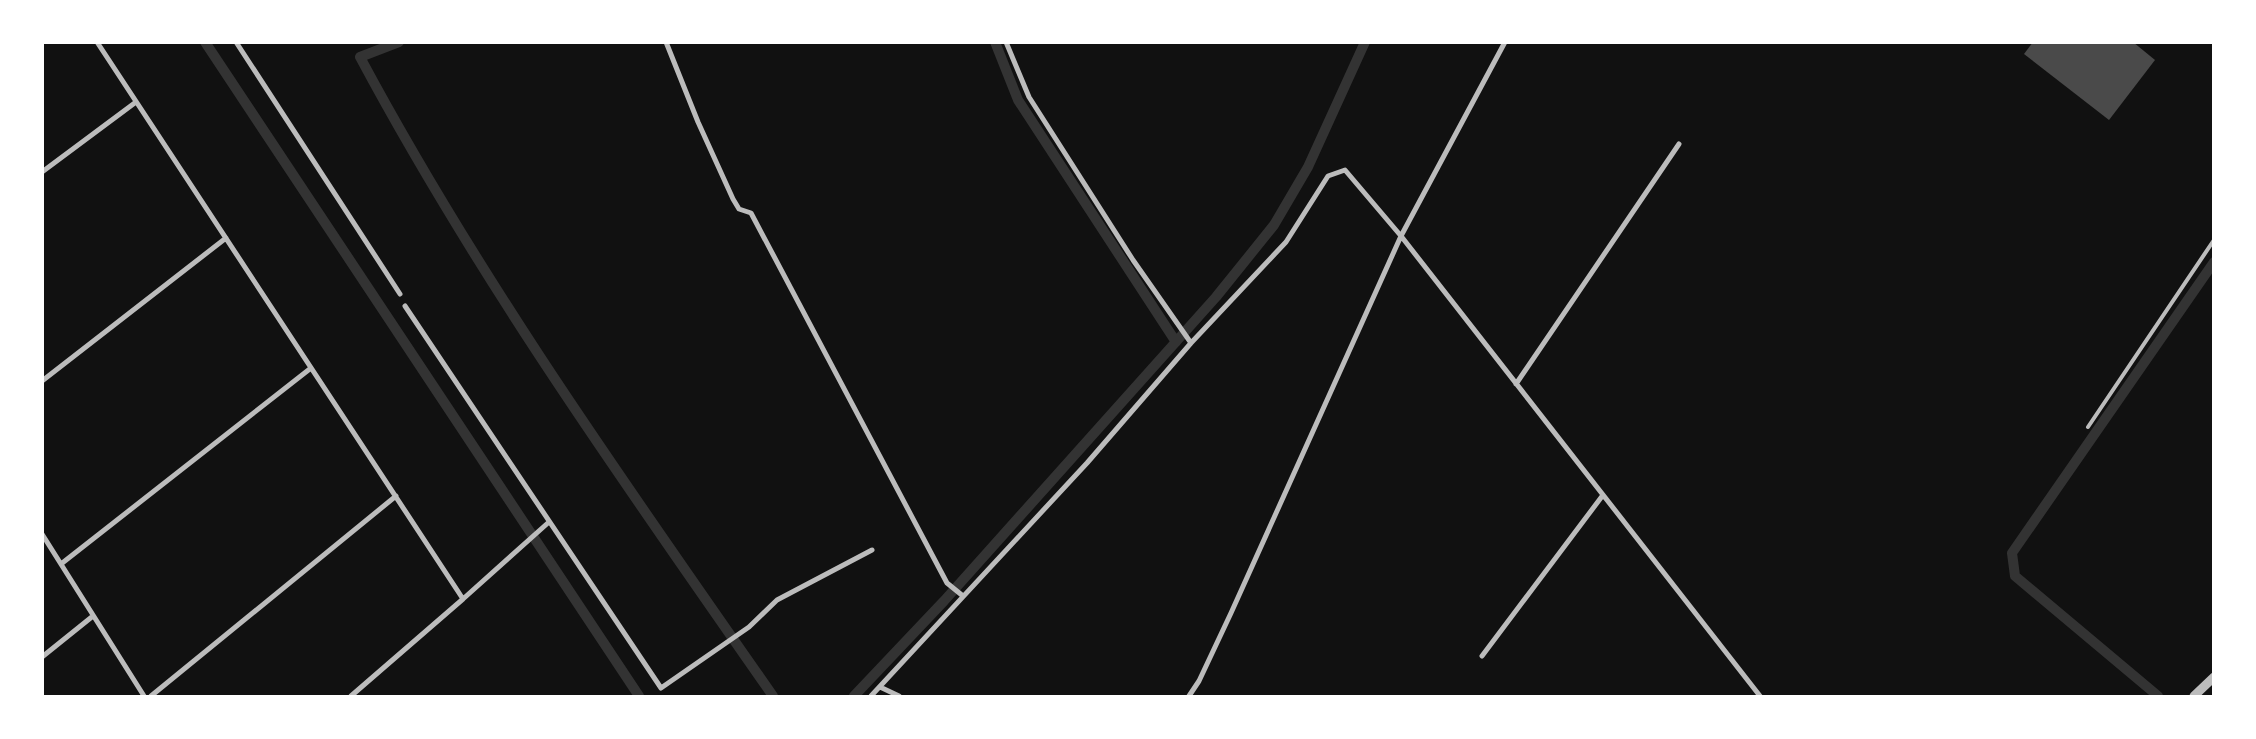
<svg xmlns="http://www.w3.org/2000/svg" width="2256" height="739" font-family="Jost,sans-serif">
<rect width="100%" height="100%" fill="#111"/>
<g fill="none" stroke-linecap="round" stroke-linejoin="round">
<path stroke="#333" stroke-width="10" d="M205 42 639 696
M399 42 360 57C480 281 628 488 773 696
M995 42 1018 100 1176 342
M854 696 944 601 1216 297 1274 225 1308 167 1365 42
M2158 696 2015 576 2012 553 2214 262"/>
</g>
<path fill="#4a4a4a" d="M2033 42H2133L2155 60 2109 120 2024 54Z"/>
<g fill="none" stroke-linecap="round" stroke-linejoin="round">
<path stroke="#bcbcbc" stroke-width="4" d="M2088 427 2214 240"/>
<path stroke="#bcbcbc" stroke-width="5" d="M97 42 463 599 351 696
M236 42 400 294
M666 42 698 122 733 199 739 209 751 213 947 583 963 596
M1006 42 1029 97 1133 260 1191 343 1286 242 1328 176 1345 170 1401 236 1760 696
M42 172 136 102
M405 306 661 688 749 627 777 600 872 550
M42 381 226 238
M1516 384 1679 144
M42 534 144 696
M61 564 311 368
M463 599 549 522
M1482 656 1603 495
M42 657 93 616
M880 687 899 696
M151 696 396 496
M871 696 1087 463 1191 343
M1189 696 1199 681 1231 613 1401 236 1505 42"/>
<path stroke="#bcbcbc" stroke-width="9" d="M2194 696 2214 677"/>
</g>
<rect width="2256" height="739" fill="none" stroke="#ffffff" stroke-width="88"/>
</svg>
